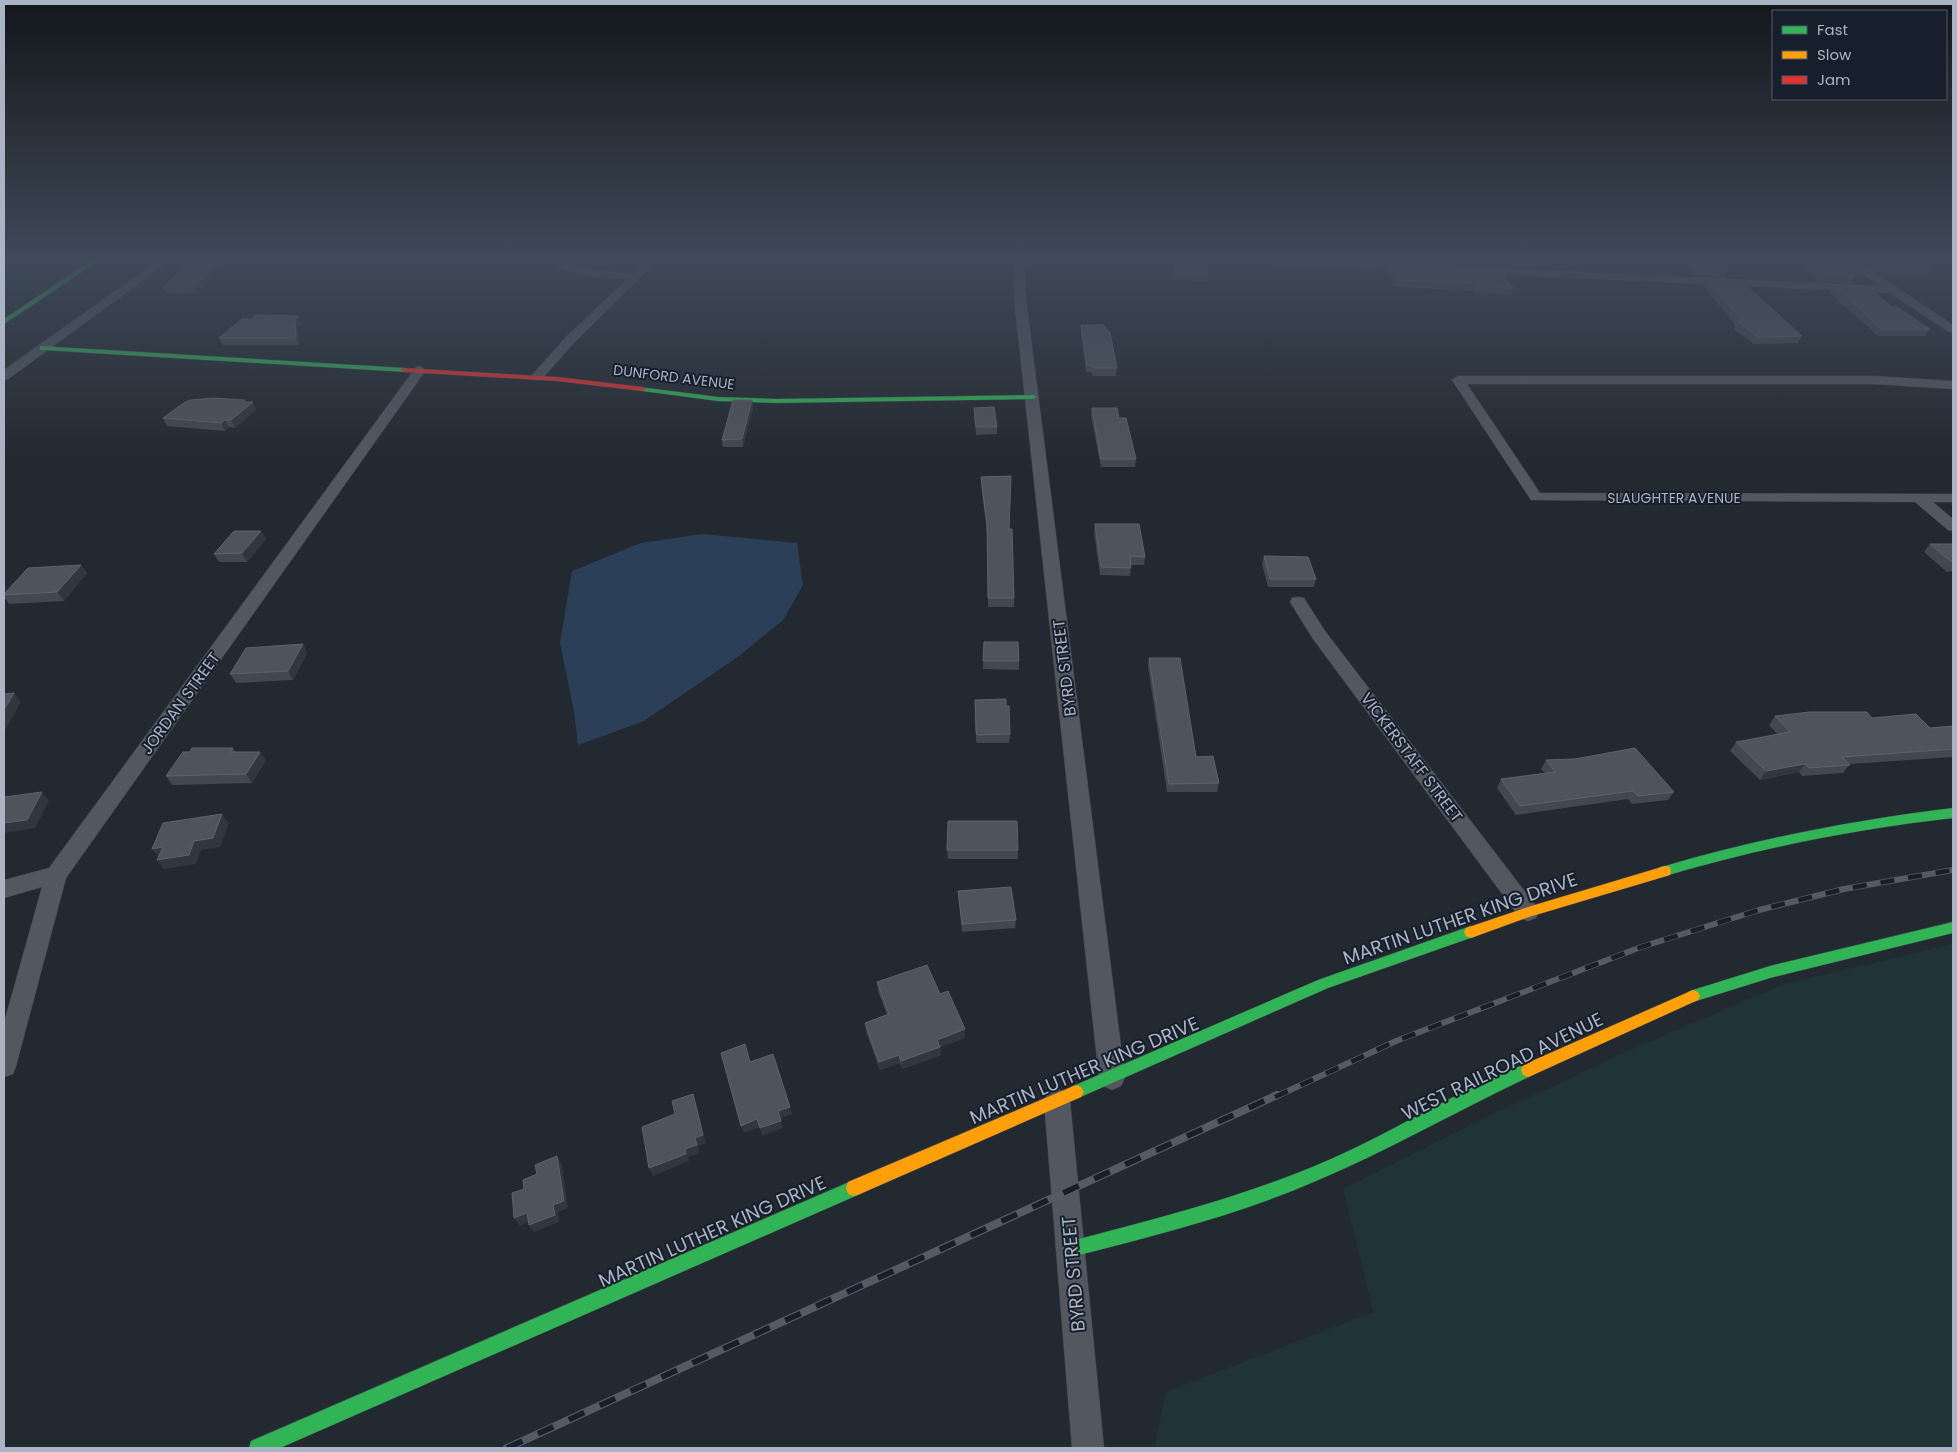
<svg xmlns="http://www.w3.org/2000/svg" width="1957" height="1452" font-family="Poppins,sans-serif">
<rect width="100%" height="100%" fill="#232930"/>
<path fill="#203336" d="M4 258H72L23 281 4 294Z
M1953 944V1448H1154L1166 1392 1373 1312 1343 1189 1478 1121 1639 1046 1781 985Z"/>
<path fill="#2c3f59" d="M702 534 797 543 803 585 783 620 739 656 644 721 578 745 574 712 560 643 572 571 641 543Z"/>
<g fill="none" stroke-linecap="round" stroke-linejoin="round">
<defs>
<path id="street" d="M162 258H174L8 379 4 380V370Z
M545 258C559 258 569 264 583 268 599 272 617 272 634 273L649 258H660L573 344 541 380H533L531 377 533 374 565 338 627 279C601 277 566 277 545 258Z
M1013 258H1283L1411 264 1416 267 1411 270 1264 264H1024L1027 307 1125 1078 1121 1086 1112 1090 1103 1086 1099 1078 1015 307Z
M1840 258H1853L1953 325V333L1949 332 1890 293 1474 273 1469 270 1474 267 1880 286Z
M420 366 426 370 66 878 16 1066 13 1074 4 1077V1023L42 887 4 898V880L49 868 416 367Z
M1458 376H1874L1953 381V389L1874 384H1467L1540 493 1953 494V502H1933L1953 519V531L1948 530 1915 502 1531 500 1452 380Z
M1298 597 1304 598 1325 631 1536 906 1539 912 1536 918 1528 921 1520 918 1313 639 1290 602 1292 598Z
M1057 1089 1066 1092 1070 1101 1104 1448H1072L1044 1101 1048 1092Z"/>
<path id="fast" d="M95 258H103L4 324V319Z
M40 346 405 368 409 370 405 372 43 350H40Z
M639 387 718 397 776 399 1033 395 1037 397 1033 399 776 403 718 401 642 391 638 389Z
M1953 808V818C1855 829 1760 848 1665 876L1660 875 1659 871 1660 867 1665 866C1760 838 1855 820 1953 808Z
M1953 922V933L1770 978 1693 1002 1688 1000 1686 996 1688 992 1693 990 1770 966Z
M1471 926 1476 928 1478 932 1476 936 1328 988 1076 1099 1071 1097 1068 1092 1071 1087 1318 980Z
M1528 1063 1533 1065 1535 1070 1533 1075C1460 1109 1390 1150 1316 1181 1238 1215 1153 1236 1071 1257L1065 1255 1063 1249 1065 1243 1071 1241C1159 1218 1247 1196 1331 1159 1397 1130 1460 1089 1528 1063Z
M854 1180 860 1182 862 1188 860 1194 280 1448H249L251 1441Z"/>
<path id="slow" d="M1665 866 1670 867 1671 871 1670 875 1529 917 1471 938 1466 936 1464 932 1466 928 1528 907Z
M1693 990 1698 992 1700 996 1698 1000 1533 1075 1528 1077 1523 1075 1521 1070 1523 1065Z
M1076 1085 1081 1087 1084 1092 1081 1097 860 1194 854 1196 848 1194 846 1188 848 1182Z"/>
<path id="jam" d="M402 368 557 377 642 387 646 389 642 391 557 381 405 372 401 370Z"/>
</defs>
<use href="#street" stroke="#3f444a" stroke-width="1"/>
<use href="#fast" stroke="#3f444a" stroke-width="1"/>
<use href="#slow" stroke="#3f444a" stroke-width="1"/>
<use href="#jam" stroke="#3f444a" stroke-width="1"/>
<use href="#street" fill="#525760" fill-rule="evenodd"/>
<use href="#fast" fill="#30b455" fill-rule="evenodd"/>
<use href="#slow" fill="#ff9f0a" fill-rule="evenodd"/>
<use href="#jam" fill="#e5322d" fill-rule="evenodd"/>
<defs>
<path id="rail-far1" d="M1275 1097 1396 1041 1641 947 1759 910 1844 889 1953 870"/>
<path id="rail" d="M507 1448 1277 1095"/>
</defs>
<use href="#rail-far1" stroke="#565a62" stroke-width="6"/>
<use href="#rail" stroke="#565a62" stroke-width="8"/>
<use href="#rail-far1" stroke="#161f2b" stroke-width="4.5" stroke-dasharray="14" stroke-linecap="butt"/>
<use href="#rail" stroke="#161f2b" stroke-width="5.5" stroke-dasharray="17" stroke-linecap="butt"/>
</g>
<path fill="#434850" d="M196 258V293L166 294 162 287Z
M1378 258H1488L1486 264Z
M1684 258H1716L1728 269 1725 276 1694 275 1683 261Z
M1798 258H1850L1866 269 1862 276H1855L1852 283 1817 281 1800 265 1802 261Z
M1857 258H1915L1930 268 1926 275H1882Z
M1175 260 1208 276 1207 282 1172 280Z
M1386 262 1513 288 1511 295 1475 293 1473 291 1395 287 1384 269Z
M1706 278 1802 336 1798 343 1754 344 1734 329 1735 325 1703 285Z
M1833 285 1892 307 1930 329 1925 336H1878L1829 292Z
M302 323 298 327 299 345H223L219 338Z
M1081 325 1117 368 1116 376H1092L1091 372H1086L1081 333Z
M752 400 753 408 743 447H723L722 440Z
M246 402 256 410 235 428 229 427 225 431 167 426 163 418Z
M974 408 997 427V434L976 435 974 416Z
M1092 408 1119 418 1136 459 1135 467H1101L1091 416Z
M981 477 1009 529 1014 598V607H988L987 532 981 485Z
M1095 524 1145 557 1144 565H1131L1130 576 1100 575 1094 532Z
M261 531 266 539 247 562H219L214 554Z
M1930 544H1953V571L1947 572 1924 552Z
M1264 556 1316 579 1314 587H1268L1262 564Z
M81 565 87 573 64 601 9 604 4 597V594Z
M984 642 1019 661V670L983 669Z
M303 644 307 653 293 680 236 683 230 674Z
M1149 658 1196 757 1219 783 1217 792H1167L1148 666Z
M975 700 1006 706 1010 734 1009 743H977L976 741Z
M1775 716 1872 718 1930 728 1953 726V757L1850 764 1843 773 1802 776 1799 772 1760 780 1730 751 1736 742 1778 735 1769 725Z
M233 748 235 752 266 760 252 783 172 785 166 776 190 752Z
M1546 760 1674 792 1668 800 1632 804 1628 799 1516 815 1497 788 1501 779 1545 773 1541 769Z
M947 850H1018V859H948Z
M958 891 1016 920 1015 928 962 932Z
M877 982 940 994 965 1038 940 1047 941 1055 902 1069 900 1063 880 1070 866 1031 865 1023 887 1015 878 991Z"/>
<path fill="#31373e" d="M224 258H235L196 293 193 286Z
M299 316 302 323 298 327 299 345 296 338 295 320Z
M245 400 248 406 253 402 256 410 235 428 231 420Z
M752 400 753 408 743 447 742 439Z
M225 420 229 427 225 431 221 423Z
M261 531 266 539 247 562 242 553Z
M81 565 87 573 64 601 57 592Z
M303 644 307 653 293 680 288 671Z
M14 693 21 702 4 732V710Z
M260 752 266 760 252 783 246 774Z
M1805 764 1799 772 1760 780 1766 771Z
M42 792 49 801 35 828 4 833V823Z
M222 814 229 823 220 847 201 850 196 864 164 869 157 860Z
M163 847 159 857 152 849Z
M965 1029V1038L937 1048V1040Z
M940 1047 941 1055 902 1069 901 1061Z
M899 1055 900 1063 880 1070 879 1062Z
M693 1094 696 1102 706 1143 698 1146 700 1153 688 1157 689 1161 653 1176 649 1168 685 1149Z
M790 1107 792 1114 780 1119 778 1111Z
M757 1119 760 1127 744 1133 741 1126Z
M781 1121 783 1128 762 1136 760 1128Z
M557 1156 562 1164 568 1208 558 1212 559 1222 534 1232 529 1225 553 1205Z
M527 1213 532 1220 520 1226 514 1218Z"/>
<path fill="#4e545c" stroke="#5c636c" d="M196 258H224L193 286 162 287Z
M1690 258H1716L1728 269 1697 268Z
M1811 258H1850L1866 269H1848L1856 276 1821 274 1804 259H1813Z
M1871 258H1915L1930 268 1886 269Z
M1175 260H1206L1208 276 1173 273Z
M1386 262 1497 268 1513 288 1477 286 1476 284 1397 280Z
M1706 278 1740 280 1802 336 1758 337 1737 321 1740 319Z
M1833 285 1868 287 1892 307H1897L1930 329H1882Z
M255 315 299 316 295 320 296 338H219L242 319H251Z
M1081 325H1103L1110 333 1117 368H1093L1092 365H1087Z
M213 398 245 400 243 402H253L231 420H225L221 423 163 418 185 402 191 400Z
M733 400H752L742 439 722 440Z
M994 407 997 427H976L974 408Z
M1092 408H1117L1119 418H1126L1136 459H1101Z
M1011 476 1009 529H1012L1014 598H988L987 524 981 477Z
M1095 524H1139L1145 557 1130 556 1131 568 1101 567Z
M234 531H261L242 553 214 554Z
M1930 544H1953V563Z
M1264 556 1308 557 1316 579H1270Z
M81 565 57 592 4 595V594L28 568Z
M984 642H1018L1019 661H983Z
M303 644 288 671 230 674 246 648Z
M1149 658H1180L1196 757 1213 756 1219 783 1169 784Z
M14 693 4 710V694Z
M1006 699V706H1009L1010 734 977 735 976 732 975 700Z
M1810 712H1867L1872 718 1916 714 1930 728 1953 726V749L1842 757 1850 765 1809 768 1805 764 1766 771 1736 742 1790 732 1775 716Z
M192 748H233L230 752H260L246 774 166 776 183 752H190Z
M1635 748 1674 792 1638 796 1633 791 1520 806 1501 779 1555 772 1546 760 1575 759Z
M42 792 27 820 4 823V797Z
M222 814 213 838 194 841 189 855 157 860 163 847 152 849 163 823Z
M948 821H1017L1018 850H947Z
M1011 887 1016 920 962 924 958 891Z
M927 965 940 994 948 991 965 1029 937 1040 940 1047 901 1061 899 1055 879 1062 865 1023 889 1014 877 982Z
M745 1044 750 1062 773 1054 790 1107 778 1111 781 1121 760 1128 757 1119 741 1126 721 1053Z
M693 1094 703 1135 695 1138 697 1145 685 1149 686 1154 649 1168 642 1127 675 1114 672 1101Z
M557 1156 564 1201 553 1205 555 1215 529 1225 527 1213 514 1218 512 1193 524 1189 523 1180 537 1174 535 1165Z"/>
<linearGradient id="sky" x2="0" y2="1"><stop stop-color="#13171a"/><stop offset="0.56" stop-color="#3f4959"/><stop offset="1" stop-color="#3f4959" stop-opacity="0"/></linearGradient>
<rect width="1957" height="462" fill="url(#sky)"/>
<g text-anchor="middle" stroke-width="4" stroke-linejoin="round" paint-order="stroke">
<g font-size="14" fill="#aab4c4" stroke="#161f2b">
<text transform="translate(674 377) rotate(7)" y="5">DUNFORD AVENUE</text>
<text x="1674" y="503">SLAUGHTER AVENUE</text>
</g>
<g font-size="16" fill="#aab4c4" stroke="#161f2b">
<text transform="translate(1064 668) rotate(-97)" y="6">BYRD STREET</text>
<text transform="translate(180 703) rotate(-54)" y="6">JORDAN STREET</text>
<text transform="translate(1412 757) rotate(53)" y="6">VICKERSTAFF STREET</text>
</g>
<g font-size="19" fill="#aab4c4" stroke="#161f2b">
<text transform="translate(1460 918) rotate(-19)" y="7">MARTIN LUTHER KING DRIVE</text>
<text transform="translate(1502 1066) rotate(-26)" y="7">WEST RAILROAD AVENUE</text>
<text transform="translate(1084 1070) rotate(-23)" y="7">MARTIN LUTHER KING DRIVE</text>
<text transform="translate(712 1231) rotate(-24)" y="7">MARTIN LUTHER KING DRIVE</text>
<text transform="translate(1073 1274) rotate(-95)" y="7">BYRD STREET</text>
</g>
</g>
<rect width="1957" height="1452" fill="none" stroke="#aab4c4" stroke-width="10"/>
<rect x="1772" y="10" width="175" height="90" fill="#161f2b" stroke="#515b68"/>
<rect x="1782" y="26" width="25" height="8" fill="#30b455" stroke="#515b68"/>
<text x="1817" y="35" font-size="15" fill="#aab4c4">Fast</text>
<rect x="1782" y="51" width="25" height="8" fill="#ff9f0a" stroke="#515b68"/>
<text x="1817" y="60" font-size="15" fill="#aab4c4">Slow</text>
<rect x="1782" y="76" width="25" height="8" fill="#e5322d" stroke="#515b68"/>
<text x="1817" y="85" font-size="15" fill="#aab4c4">Jam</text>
</svg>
